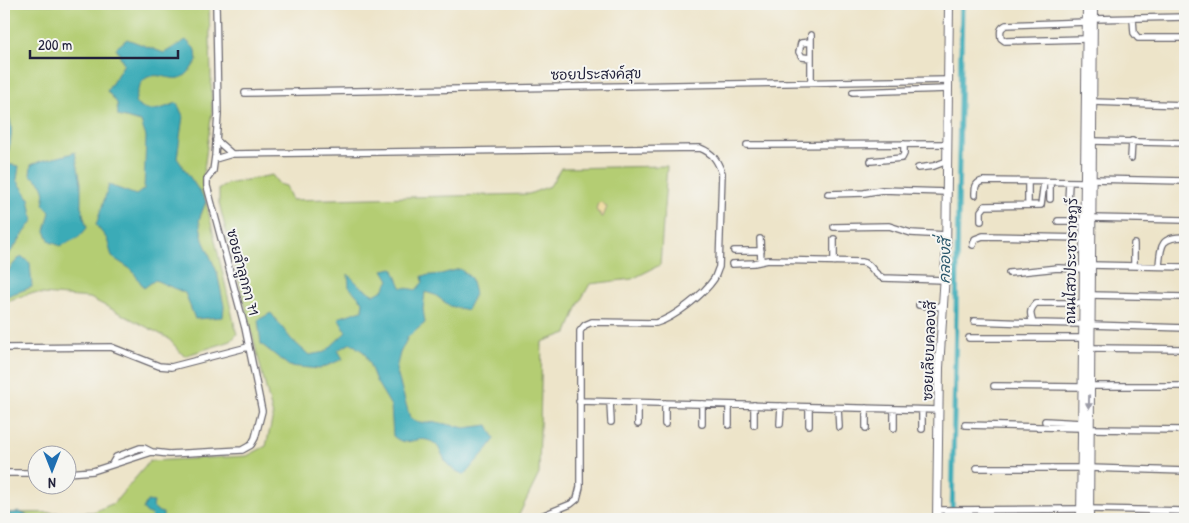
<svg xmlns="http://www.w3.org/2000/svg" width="1189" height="523" font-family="'Patrick Hand','Playpen Sans Thai',sans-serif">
<rect width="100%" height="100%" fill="#f6f6f2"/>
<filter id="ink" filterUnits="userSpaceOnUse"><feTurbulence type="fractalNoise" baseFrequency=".02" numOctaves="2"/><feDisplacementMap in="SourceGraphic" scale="10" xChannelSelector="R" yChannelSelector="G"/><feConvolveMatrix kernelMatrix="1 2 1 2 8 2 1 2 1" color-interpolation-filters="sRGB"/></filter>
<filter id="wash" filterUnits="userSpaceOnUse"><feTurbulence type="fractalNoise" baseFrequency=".0096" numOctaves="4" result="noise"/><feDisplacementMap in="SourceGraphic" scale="20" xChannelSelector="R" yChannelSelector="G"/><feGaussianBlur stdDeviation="1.12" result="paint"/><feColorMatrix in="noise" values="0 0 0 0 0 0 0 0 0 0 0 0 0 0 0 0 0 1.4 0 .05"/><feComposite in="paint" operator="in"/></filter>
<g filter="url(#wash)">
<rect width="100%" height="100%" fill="#ede4c9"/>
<path fill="#b4cd73" stroke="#6b7857" d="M4 4H209L212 111 202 184 236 331 237 334 231 341 184 356 168 338 90 298 31 293 4 302Z
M667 166 660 265 632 279 590 284 579 303 567 333 542 342 539 474 517 519H4V513L93 512 114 503 150 461 247 456 266 446 273 416 219 203V189L227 184 272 175 279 184 286 186 292 200 529 194 550 186 561 168Z"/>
<path fill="#eeda9e" stroke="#887e6c" d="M601 202 607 207 603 217 600 216V213H598L596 209 598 203Z"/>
<path fill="#3aabb7" stroke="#2e6679" d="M127 39 164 53 186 40 196 50 197 61C193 65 189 74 184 76 178 80 171 78 165 77 143 71 138 85 135 103 148 116 162 108 177 103L183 116 177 158 206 201 199 220 203 240 217 272 224 306 223 317 195 319 185 293 155 280 144 288 132 270 112 257 107 239 96 225 109 185 136 195 144 189 146 137 141 122 118 116 117 103 107 91 124 64 116 48Z
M4 106C17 129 10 139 6 164L19 166 17 180 29 198 33 221 4 261Z
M75 152 81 183V206L87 228 79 237 61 246 50 242 45 231 50 212 43 204C47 188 43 183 30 175L31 165C45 158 60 158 75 152Z
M21 256 30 263 32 287 4 297C4 274 5 273 21 256Z
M393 268 401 287 416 290 423 282 422 276 441 274 460 269 471 278 475 294 467 310 450 306 435 295 425 292 423 309 425 323 408 337 400 353 396 369 410 418 420 423 436 422 465 428 488 425 495 439C486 453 474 462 465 475 461 473 454 471 450 467 441 459 442 443 427 440 414 437 406 448 393 436L391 406 376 381 365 353 351 343 338 350 343 359 319 369 289 366 261 344 258 320 271 313 291 339 309 355 325 352 346 332 338 318 362 310 363 302 349 287 348 274 360 286 374 295 383 290 389 280 383 270Z
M147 501 154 502 153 507 159 512 163 513V517L159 519H152L151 514 146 513 143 509Z
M19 512 31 517 24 519H4V514Z"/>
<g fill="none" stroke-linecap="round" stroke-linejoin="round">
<path stroke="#3aabb7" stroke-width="5" d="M952 519 962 4"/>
</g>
</g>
<g filter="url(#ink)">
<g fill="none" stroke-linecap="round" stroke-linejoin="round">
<defs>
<path id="street" d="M1093 19 1185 17
M1133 19 1134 33 1138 38H1185
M1086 39 1005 41 1001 38C1000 31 1000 28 1006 25L1087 22
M811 58 802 57 799 52 801 43 811 42
M811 82V35
M853 92 948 89
M245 93 948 80
M1092 102 1185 105
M1092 141 1185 143
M747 145 947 144
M232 154 700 148C713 153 717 160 722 173L719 267C717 271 716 276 714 279 704 294 674 318 656 323L592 322 585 325 580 331V487L577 499 571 504 534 519
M1131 158 1132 141
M215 159 232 154 216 140
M871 161 902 158 904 154V144
M918 168 934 166 947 161
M1091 179 1185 181
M828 194 864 193 882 190 946 192
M975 195C975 187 975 183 983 181L1085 182
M1050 199V182
M1028 201V182
M1068 201 1069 183
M1091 218 1185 220
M981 221V211L985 206 1041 205 1044 182
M1058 221H1084
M834 227 889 226 911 233 946 235
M760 239 761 261
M834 239V262
M973 245 975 239 983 236 1084 238
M734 251H761
M732 264 754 263 768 260 862 262C873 264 871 273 883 278L944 280
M1090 265 1185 267
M1134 266V244
M1159 266C1161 244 1161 237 1185 237
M1009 273 1058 268 1084 269
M1090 295 1185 297
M1082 303H1036C1029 310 1030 314 1033 323L1083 324
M919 305 943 307
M974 321 1033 323
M1090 325 1185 328
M969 338H1083
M4 348 111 347 159 366 171 367 248 347
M1089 348 1185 349
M994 386 1081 387
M1089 386H1185
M579 401 939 410
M610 402 611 422
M638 403V424
M729 405V425
M754 405V425
M838 408 839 427
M866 408V428
M1045 421 1081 423
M665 424V403
M702 424V404
M780 424 781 406
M809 425V407
M965 425 1081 428
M894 428V409
M922 429V410
M1089 429 1185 430
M1182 430 1185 437
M112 464 116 457 140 448H144L152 452 169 454 242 450 251 445 255 438 262 411 245 328 207 186V179L213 171 215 156 218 115 216 4
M977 468H1081
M1089 468 1185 471
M4 473H38
M68 473 93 471 152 452
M1089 509 1185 511
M937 510 1081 509"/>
<path id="secondary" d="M937 519 939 368 946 258 949 4
M1081 519 1087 4
M1089 519 1093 4"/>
</defs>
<use href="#street" stroke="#69666d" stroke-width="8"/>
<use href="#secondary" stroke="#69666d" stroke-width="10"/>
<use href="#street" stroke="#fff" stroke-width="5.5"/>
<use href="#secondary" stroke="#fff" stroke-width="8"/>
</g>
<defs><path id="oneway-solid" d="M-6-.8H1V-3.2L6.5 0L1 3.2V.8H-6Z" transform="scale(1.25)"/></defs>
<use fill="#9c9ca7" href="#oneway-solid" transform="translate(1089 402) rotate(91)"/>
</g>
<g text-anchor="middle" stroke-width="4" stroke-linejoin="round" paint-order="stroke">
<g font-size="14" fill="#22223b" stroke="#f6f6f2">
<text transform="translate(596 74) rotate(-1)" y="5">ซอยประสงค์สุข</text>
<text transform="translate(1071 261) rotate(-89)" y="5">ถนนไสวประชาราษฎร์</text>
<text transform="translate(243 272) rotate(75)" y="5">ซอยลำลูกกา 71</text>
<text transform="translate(929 351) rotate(-88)" y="5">ซอยเลียบคลองสี่</text>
</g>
<g font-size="15" font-style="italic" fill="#2c596d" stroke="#f6f6f2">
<text transform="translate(945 261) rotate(-89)" y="5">คลองสี่</text>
</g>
</g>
<rect width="1189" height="523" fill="none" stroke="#f6f6f2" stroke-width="20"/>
<g transform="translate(52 470) rotate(180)"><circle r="24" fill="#f6f6f2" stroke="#a1a1a9"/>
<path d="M0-4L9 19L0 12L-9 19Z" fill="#1f6fb2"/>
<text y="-8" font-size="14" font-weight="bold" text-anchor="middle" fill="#22223b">N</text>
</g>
<path d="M30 50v8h148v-8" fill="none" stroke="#22223b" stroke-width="2.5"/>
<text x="38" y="50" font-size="15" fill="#22223b" stroke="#f6f6f2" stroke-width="4" paint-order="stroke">200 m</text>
</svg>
